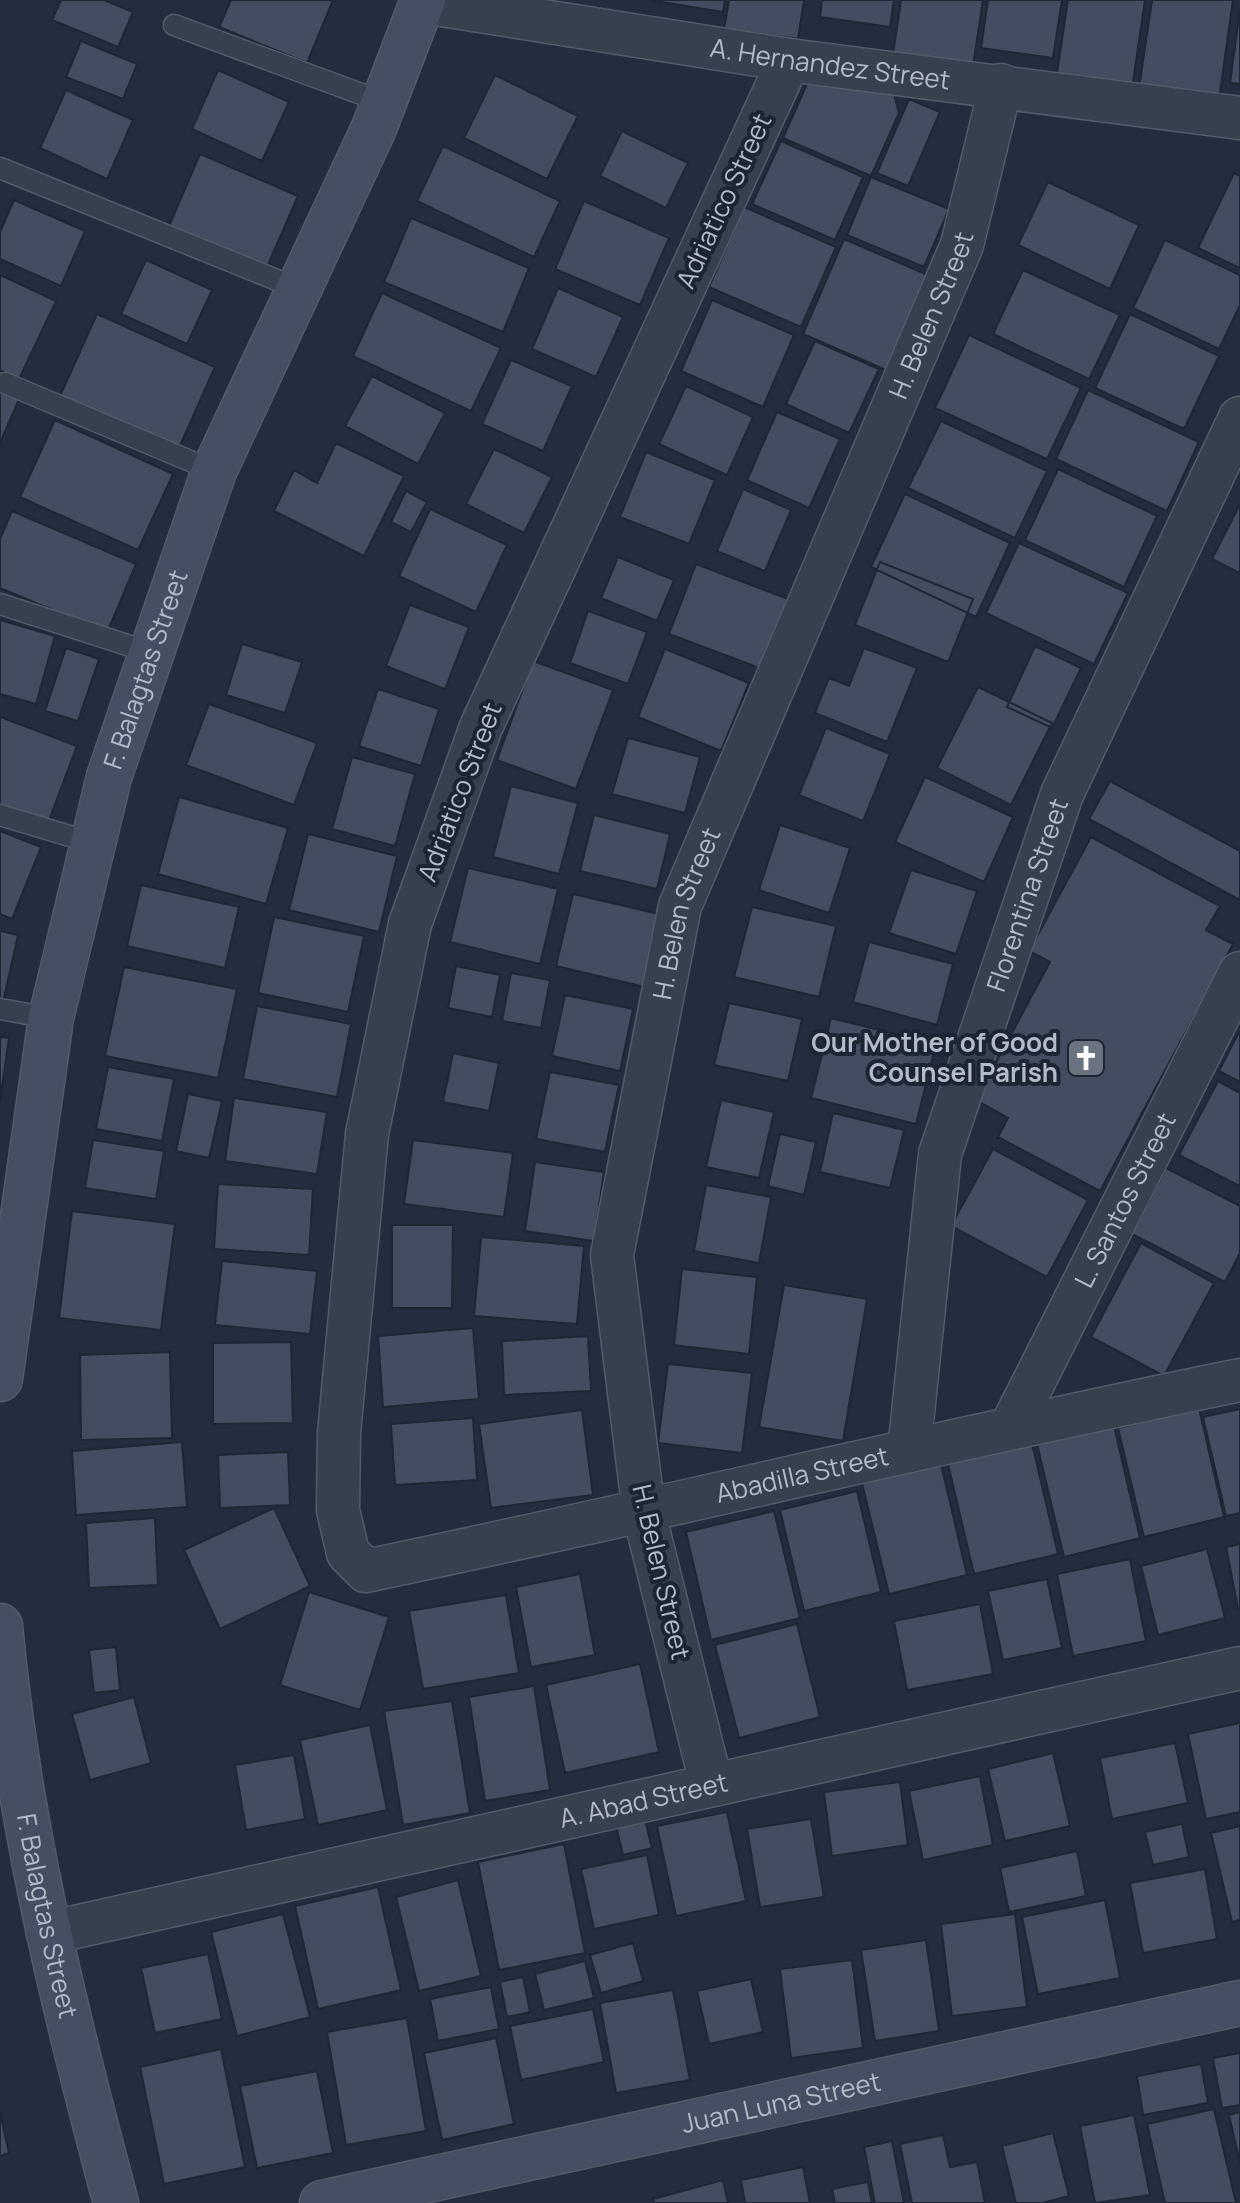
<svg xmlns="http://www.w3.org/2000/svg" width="1240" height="2203" font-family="Manrope,sans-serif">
<rect width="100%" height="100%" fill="#232d3f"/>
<path fill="#424d61" stroke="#1e2736" stroke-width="2" d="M61 0H104L133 12 118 47 52 20Z
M231 0H333L307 63 219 27Z
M649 0H725L723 12Z
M729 0H804L798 39 724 29Z
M822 0H894L890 27 820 17Z
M901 0H983L973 66 893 54Z
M988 0H1062L1053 58 981 48Z
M1068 0H1145L1132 89 1056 79Z
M1152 0H1233L1219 100 1139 88Z
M1240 9V84L1230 83Z
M81 41 137 64 123 99 66 77Z
M218 70 289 102 262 161 192 129Z
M495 75 578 116 547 179 464 138Z
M811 75 893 90 899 113 871 176 783 138Z
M66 90 133 120 107 179 40 148Z
M909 99 940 112 908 186 877 173Z
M622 131 688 163 666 208 600 176Z
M781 141 863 177 835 240 752 204Z
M443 146 560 201 534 257 417 201Z
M200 154 298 196 267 267 169 226Z
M1234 173 1240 176V268L1198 248Z
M871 177 949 209 924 267 847 235Z
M1048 182 1139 225 1110 289 1018 245Z
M14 200 85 231 61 286 0 259V232Z
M584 201 669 238 640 305 555 269Z
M744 207 836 247 801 327 709 287Z
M411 218 529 268 503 332 384 282Z
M844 239 937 279 895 374 803 334Z
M1165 240 1240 275V305L1219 349 1133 308Z
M146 260 212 290 187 344 121 314Z
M1023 270 1120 315 1089 379 993 334Z
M0 275 56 301 19 379 0 370Z
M558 288 623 317 596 377 532 349Z
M382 293 501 348 471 411 353 356Z
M712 300 794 335 763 407 681 371Z
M97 314 215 367 178 450 60 396Z
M1130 314 1219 356 1184 429 1095 388Z
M969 335 1081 388 1047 459 935 408Z
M815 341 879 369 849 433 786 404Z
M511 360 572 386 543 451 482 424Z
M372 376 445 413 418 464 345 426Z
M686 386 753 417 727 475 659 444Z
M0 388 20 397 0 443Z
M1088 390 1199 442 1167 511 1056 459Z
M777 412 840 439 809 508 747 480Z
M55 420 173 474 138 550 20 497Z
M941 421 1047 471 1015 538 908 488Z
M336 443 404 476 364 556 274 511 294 470 317 483Z
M494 449 552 477 524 533 466 504Z
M646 452 715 480 689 544 620 517Z
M1058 469 1157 516 1124 587 1025 540Z
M743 489 791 510 765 571 717 551Z
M406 491 427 502 411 532 391 522Z
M905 494 1010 543 976 617 871 567Z
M1240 504V573L1212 559Z
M430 509 507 545 476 612 399 576Z
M12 511 136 564 107 633 0 588V539Z
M1019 543 1128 593 1094 664 986 613Z
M618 557 674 580 657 621 601 598Z
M880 562 973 599 948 662 855 625Z
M696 564 788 599 762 669 669 634Z
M410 605 469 627 445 689 386 666Z
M588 611 647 632 628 684 570 663Z
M0 620 55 636 36 704 0 694Z
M242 644 302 662 285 713 226 695Z
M1035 646 1081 668 1052 728 1007 707Z
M66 648 99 659 78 721 45 711Z
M864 648 917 668 887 742 815 713 829 678 849 686Z
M665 649 749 683 721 751 638 717Z
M533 661 613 690 576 789 497 760Z
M978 687 1052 723 1011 805 937 768Z
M378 689 439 709 421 766 359 746Z
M209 704 317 743 294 805 186 765Z
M0 717 77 746 48 823 0 805Z
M826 728 890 754 863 821 799 795Z
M628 738 700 757 685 813 612 794Z
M352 757 415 774 395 846 332 829Z
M925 777 1013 817 984 882 895 842Z
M1110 781 1240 851V900L1089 819Z
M511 786 578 803 559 874 493 857Z
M179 797 288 828 266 904 158 874Z
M594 815 670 834 657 889 580 871Z
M780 825 850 848 829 913 759 890Z
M0 831 41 847 12 919 0 914Z
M308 834 397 856 379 932 289 910Z
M1091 837 1220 906 1206 930 1233 944 1100 1191 998 1137 1008 1118 976 1100 1050 962 1029 951Z
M468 868 558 889 540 964 450 942Z
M911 870 977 891 956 954 889 933Z
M141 885 239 907 225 968 127 946Z
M573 894 663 915 645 987 556 966Z
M752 907 836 926 819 997 734 977Z
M274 917 364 936 348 1012 258 993Z
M0 931 18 935 3 1002 0 1001Z
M869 942 953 964 937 1025 853 1002Z
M456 966 500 975 492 1017 448 1008Z
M124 967 237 989 218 1078 105 1056Z
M511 973 550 980 541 1028 502 1021Z
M565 995 633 1009 620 1071 552 1056Z
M729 1003 802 1019 788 1081 714 1065Z
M257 1006 351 1024 337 1097 243 1079Z
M831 1018 936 1044 916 1124 811 1098Z
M1240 1030V1082L1219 1071Z
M0 1037 9 1038 0 1101Z
M453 1053 499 1063 489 1111 443 1102Z
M108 1067 174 1079 162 1141 96 1129Z
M550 1072 619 1085 605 1152 536 1139Z
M1218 1081 1240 1093V1186L1179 1155Z
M188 1094 222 1101 209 1158 176 1151Z
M234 1098 327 1112 317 1174 225 1161Z
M721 1100 774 1112 759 1178 706 1167Z
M833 1113 904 1130 890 1188 820 1172Z
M780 1134 816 1142 804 1195 768 1186Z
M93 1140 164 1151 156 1199 85 1188Z
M413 1140 513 1153 504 1217 404 1204Z
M993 1149 1088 1200 1047 1277 951 1226Z
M535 1162 604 1172 594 1241 525 1231Z
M1166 1168 1240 1206V1253L1225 1282 1132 1234Z
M218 1184 313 1189 309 1255 214 1249Z
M706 1185 771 1197 759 1263 694 1251Z
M72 1211 175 1224 161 1330 59 1318Z
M392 1225H453L452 1308H392Z
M481 1237 584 1246 577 1324 474 1316Z
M1141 1243 1214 1283 1164 1376 1091 1337Z
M222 1261 317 1271 310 1334 215 1325Z
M682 1269 757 1277 749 1354 674 1345Z
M784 1285 867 1299 843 1441 759 1427Z
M473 1328 479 1399 383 1407 378 1336Z
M588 1336 591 1391 504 1395 502 1341Z
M291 1342 293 1423 213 1424V1343Z
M170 1352 172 1438 81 1440 80 1355Z
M668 1364 752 1373 742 1453 658 1443Z
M1199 1408 1224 1517 1144 1537 1118 1428Z
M1240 1409V1513L1226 1516 1203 1417Z
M582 1410 593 1495 491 1508 479 1424Z
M473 1418 477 1480 395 1485 391 1424Z
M1113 1422 1140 1538 1064 1557 1036 1440Z
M1031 1439 1058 1554 974 1574 947 1460Z
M182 1442 187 1507 76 1515 72 1451Z
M288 1452 290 1505 220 1508 218 1455Z
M940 1460 967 1575 889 1594 861 1479Z
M857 1491 881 1592 804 1611 780 1510Z
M274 1508 310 1586 220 1629 184 1550Z
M774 1511 800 1618 711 1640 686 1532Z
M155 1518 158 1585 89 1588 86 1523Z
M1240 1544V1609H1238L1226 1547Z
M1207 1549 1225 1618 1158 1635 1141 1566Z
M1130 1559 1146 1641 1073 1656 1057 1574Z
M580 1574 595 1655 531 1667 516 1587Z
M1047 1579 1062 1648 1003 1660 988 1591Z
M309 1592 389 1617 360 1710 280 1685Z
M506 1595 519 1673 423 1689 409 1611Z
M980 1604 993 1674 907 1690 894 1621Z
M797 1624 820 1717 739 1738 715 1645Z
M116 1647 120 1690 94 1693 89 1650Z
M640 1664 659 1752 565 1773 546 1685Z
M534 1686 550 1790 485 1801 469 1697Z
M134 1697 151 1763 90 1780 72 1714Z
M452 1701 470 1813 403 1825 384 1711Z
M1240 1723V1812L1206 1819 1188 1734Z
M370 1725 387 1810 318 1825 300 1740Z
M1175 1743 1188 1803 1112 1819 1100 1758Z
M1053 1753 1070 1826 1005 1841 988 1769Z
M294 1755 305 1819 246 1830 235 1765Z
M980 1776 993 1845 923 1860 909 1791Z
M900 1782 908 1845 832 1856 824 1792Z
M727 1812 746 1901 676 1916 657 1826Z
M811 1819 824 1897 760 1907 747 1829Z
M645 1820 652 1848 623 1855 616 1826Z
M1182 1824 1189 1857 1153 1865 1145 1832Z
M1240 1826V1920L1232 1922 1211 1833Z
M564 1844 585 1953 499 1970 478 1862Z
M1077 1851 1086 1896 1009 1912 1000 1868Z
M647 1855 659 1915 594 1929 581 1869Z
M1205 1869 1217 1939 1143 1953 1130 1883Z
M458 1880 481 1976 419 1991 396 1897Z
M378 1887 401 1990 318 2009 295 1906Z
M1105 1900 1120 1978 1038 1994 1022 1917Z
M283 1914 310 2017 237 2036 211 1932Z
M1015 1914 1027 2007 952 2016 941 1924Z
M926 1940 939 2031 875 2041 861 1950Z
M633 1943 643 1981 601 1993 590 1955Z
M208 1954 222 2019 155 2033 141 1968Z
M852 1960 863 2048 791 2058 780 1969Z
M585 1961 594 1998 544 2010 535 1974Z
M523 1977 530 2012 507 2017 500 1982Z
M751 1979 763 2032 709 2044 697 1991Z
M491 1987 499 2029 438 2041 430 1999Z
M673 1990 690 2080 616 2093 600 2003Z
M593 2009 604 2062 521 2080 510 2026Z
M407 2018 426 2131 346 2145 327 2032Z
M496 2038 514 2124 442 2140 424 2053Z
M221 2049 245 2167 164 2184 140 2067Z
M1240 2053V2105L1222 2108 1213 2058Z
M1201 2064 1208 2103 1143 2115 1137 2076Z
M317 2071 333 2153 257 2168 240 2086Z
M1214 2109 1236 2203H1165L1147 2124Z
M0 2112 9 2153 0 2156Z
M1240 2112V2163L1229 2115Z
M1134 2115 1150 2195 1095 2203 1080 2126Z
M1053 2133 1069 2196 1042 2203H1016L1002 2146Z
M943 2135 950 2167 977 2162 985 2203H912L900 2144Z
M892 2141 904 2203H875L864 2147Z
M803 2167 810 2203H745L741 2180Z
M723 2180 728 2203H654L653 2199Z
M868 2182 872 2203H835L832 2189Z"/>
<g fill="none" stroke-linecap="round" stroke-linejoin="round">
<defs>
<path id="lane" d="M174 25 383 102
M0 168 299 289
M5 383 214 471
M0 604 152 653
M0 815 93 843
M0 1009 51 1018"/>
<g id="street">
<path id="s1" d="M423 2 789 60 1240 118"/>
<path id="s2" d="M789 60 481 727 410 924 367 1134 339 1433 338 1510 348 1553 366 1571C658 1510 948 1439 1240 1380"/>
<path id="s3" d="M1011 1427 1240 973"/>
<path id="s4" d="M909 1451 940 1154 1062 794 1240 418"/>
<path id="s5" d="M711 1783 644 1513 612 1255 680 906 962 245 1001 85"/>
<path id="s6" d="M48 1933 1240 1668"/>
</g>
<g id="secondary">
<path id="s7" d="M0 1379 51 1018 109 777 214 471 374 128 423 0"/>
<path id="s8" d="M0 1626C18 1822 65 2013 116 2203"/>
<path id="s9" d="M322 2203 1240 2003"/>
</g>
</defs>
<use href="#lane" stroke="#525b6a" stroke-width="23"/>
<use href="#street" stroke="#525b6a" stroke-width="45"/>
<use href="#secondary" stroke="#525b6a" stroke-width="47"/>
<use href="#lane" stroke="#37404f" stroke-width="20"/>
<use href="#street" stroke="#37404f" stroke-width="42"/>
<use href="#secondary" stroke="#454e62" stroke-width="44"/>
</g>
<defs>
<symbol id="church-square" viewBox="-11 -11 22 22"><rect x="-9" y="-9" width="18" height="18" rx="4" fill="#6b7280" stroke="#1c2534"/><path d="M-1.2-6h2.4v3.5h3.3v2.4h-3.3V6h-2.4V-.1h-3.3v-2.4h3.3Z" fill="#fff"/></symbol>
</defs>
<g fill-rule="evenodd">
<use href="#church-square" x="1064" y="1036" width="44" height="44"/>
</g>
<g text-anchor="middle" stroke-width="8" stroke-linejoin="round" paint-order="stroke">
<g font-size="26" fill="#b3bbca" stroke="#1c2534">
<text dy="9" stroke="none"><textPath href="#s1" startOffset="412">A. Hernandez Street</textPath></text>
<text transform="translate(724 201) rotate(-65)" y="9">Adriatico Street</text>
<text dy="9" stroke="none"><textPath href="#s5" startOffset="1536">H. Belen Street</textPath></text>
<text dy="9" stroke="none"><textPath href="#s7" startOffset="726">F. Balagtas Street</textPath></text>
<text transform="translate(460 792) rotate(-69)" y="9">Adriatico Street</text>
<text dy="9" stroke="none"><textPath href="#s4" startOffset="572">Florentina Street</textPath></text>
<text dy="9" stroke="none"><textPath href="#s5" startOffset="888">H. Belen Street</textPath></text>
<text dy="9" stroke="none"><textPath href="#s3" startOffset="254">L. Santos Street</textPath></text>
<text dy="9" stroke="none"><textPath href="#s2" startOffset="2052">Abadilla Street</textPath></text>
<text transform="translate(661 1572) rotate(77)" y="9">H. Belen Street</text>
<text dy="9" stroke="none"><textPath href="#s6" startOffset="610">A. Abad Street</textPath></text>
<text dy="9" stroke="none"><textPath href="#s8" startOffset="294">F. Balagtas Street</textPath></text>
<text dy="9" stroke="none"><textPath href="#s9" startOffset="470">Juan Luna Street</textPath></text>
</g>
<g font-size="26" font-weight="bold" fill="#b3bbca" stroke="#1c2534" text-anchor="end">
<text x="1058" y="1052">Our Mother of Good<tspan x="1058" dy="30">Counsel Parish</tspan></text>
</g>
</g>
</svg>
